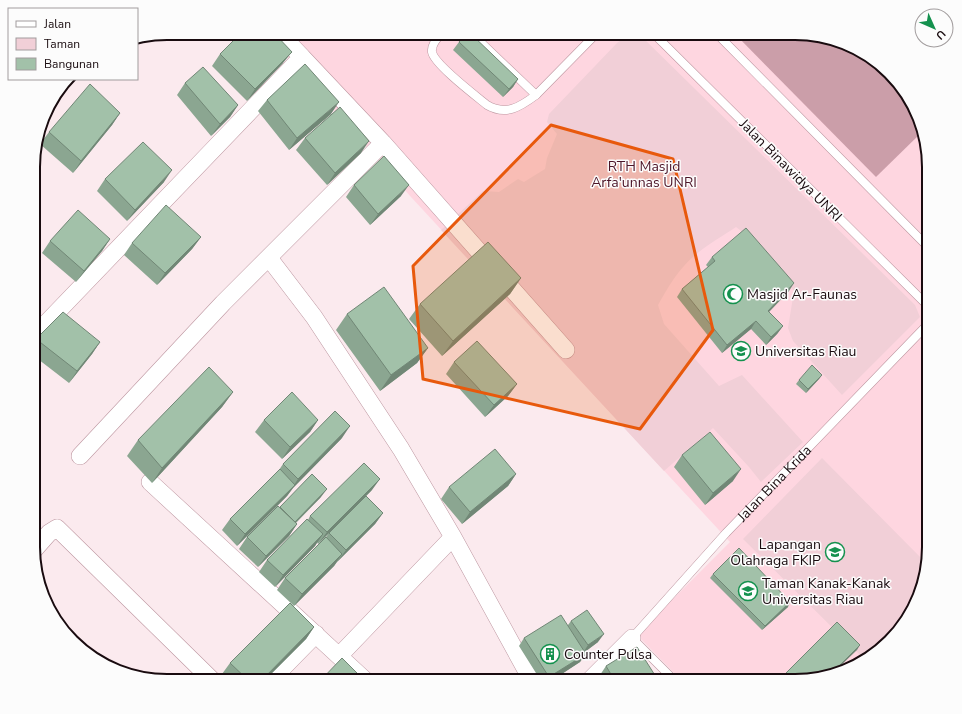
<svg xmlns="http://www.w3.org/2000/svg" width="962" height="714" font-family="'Nunito Sans',sans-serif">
<rect width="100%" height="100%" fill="#fbeaee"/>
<path fill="#fed6e0" d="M266 33H804L846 43 877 61 915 107 929 158V556L919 598 901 629 855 667 795 681H682L637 635 730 542 411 197Z"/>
<path fill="#f1cfd7" d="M630 33H638L915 305 920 317 842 395 793 341 788 328 794 291 753 240 736 227C720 238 696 251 684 266 673 278 666 291 658 305L664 324 719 386 742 375 803 442 761 482 749 467 713 428 664 471 441 230 483 191 499 192 518 179 524 182 545 169 547 158 557 134 547 122 549 114 617 43Z
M822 458 927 564 919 598 901 629 864 659 743 539Z"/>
<path fill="#cb9ea9" d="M734 33H804L846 43 877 61 915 107 922 132 876 177Z"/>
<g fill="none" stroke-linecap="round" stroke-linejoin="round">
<defs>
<g id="lane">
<path d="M442 33C437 38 431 45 432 52 434 64 476 96 487 105 506 116 520 107 536 95L597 33"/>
<path d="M471 33 536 95"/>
<path d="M653 33 929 307"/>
<path d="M716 33 929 248"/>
<path id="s1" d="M675 681 632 638 726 533 929 323"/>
</g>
<path id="street" d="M279 33 302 57
M269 258 314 317 401 449 453 537 532 681
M34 336 302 57 383 143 566 350
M80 456 223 303 383 143
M150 482 366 681
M34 550 49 533 57 528 213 681
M339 656 453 537
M270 681 316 634
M589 681 632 638"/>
</defs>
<use href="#lane" stroke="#bd96a0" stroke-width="9"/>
<use href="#street" stroke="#bd96a0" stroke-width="18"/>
<use href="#lane" stroke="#fff" stroke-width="8"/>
<use href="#street" stroke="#fff" stroke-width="17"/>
</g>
<path fill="#8ba691" d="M180 33H189L185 37Z
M459 42 518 79 513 87 503 97 453 50Z
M220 54 283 63 247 101 212 66Z
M185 83 238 105 230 117 211 136 177 95Z
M267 100 331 114 289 150 258 111Z
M120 113 112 125 73 173 40 144 49 132Z
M305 138 361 153 327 185 296 150Z
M924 140 927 152 920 145Z
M105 179 164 182 127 221 97 191Z
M354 185 401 196 370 225 346 197Z
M201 237 192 249 157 285 124 255 132 243Z
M110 239 102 251 76 282 42 253 50 241Z
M712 257 789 291 769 312 783 326 777 334 766 345 751 329 722 353 677 297 682 289 708 267 706 265Z
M521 278 510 294 442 356 409 319 420 304Z
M347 314 428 348 417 363 380 391 336 330Z
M36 339 100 342 92 354 69 383 34 356V342Z
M454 362 517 384 508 396 485 417 446 374Z
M822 375 819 379 806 393 796 384 799 380Z
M233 392 222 407 152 483 127 456 138 440Z
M264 420H318L310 432 282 459 255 432Z
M342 438 293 488 287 496 237 546 222 530 230 519 279 470 283 464Z
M682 455 733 481 705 505 674 467Z
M516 474 508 486 462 524 441 499 449 487Z
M372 490 318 544 317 542 315 546 275 587 259 572 267 560 308 520 310 516Z
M321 497 296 523 297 524 289 536 258 567 239 549 247 537 280 507Z
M383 513 375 524 337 562 334 566 294 606 277 590 285 578 326 537 329 533Z
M929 526V538L924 533Z
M713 574 788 607 762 630 710 578Z
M571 621 598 642 585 652 580 662 551 681H541L519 646 524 638 568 625Z
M314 627 306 639 264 681H228L222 674 230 663Z
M606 666 658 680 657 681H600L598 678Z"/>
<path fill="#718776" d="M292 52 283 63 247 101 255 89Z
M518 79 513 87 503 97 509 89Z
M339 102 331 114 289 150 297 138Z
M238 105 230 117 211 136 220 124Z
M120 113 112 125 73 173 81 161Z
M369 141 361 153 327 185 335 173Z
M172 170 164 182 127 221 135 210Z
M409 185 401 196 370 225 378 214Z
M201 237 192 249 157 285 165 273Z
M110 239 102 251 76 282 84 271Z
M521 278 510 294 442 356 453 341Z
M794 283 789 291 762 319 768 311Z
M756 321 751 329 722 353 727 345Z
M783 326 777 334 766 345 771 337Z
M100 342 92 354 69 383 77 371Z
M428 348 417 363 380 391 391 375Z
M822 375 819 379 806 393 808 389Z
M517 384 508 396 485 417 494 405Z
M233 392 222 407 152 483 162 468Z
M318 420 310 432 282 459 290 447Z
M350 426 342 438 293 488 287 496 237 546 245 534 292 488 298 479Z
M741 469 733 481 705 505 713 493Z
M516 474 508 486 462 524 470 512Z
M380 479 372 490 318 544 327 532Z
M327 489 321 497 288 530 294 522Z
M383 513 375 524 337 562 346 550Z
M297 524 289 536 258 567 266 556Z
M323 534 315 546 275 587 283 575Z
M342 554 334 566 294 606 302 594Z
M790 602 788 607 762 630 765 626Z
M314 627 306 639 264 681H261Z
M604 634 598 642 583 653 588 645Z
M860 645 857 650 834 672H833Z
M586 654 580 662 551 681H547L549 677Z"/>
<path fill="#a2c1a9" stroke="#718776" d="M241 33H274L292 52 255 89 220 54Z
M467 33H470L518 79 509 89 459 42Z
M305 64 339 102 297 138 267 100Z
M203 67 238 105 220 124 185 83Z
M90 84 120 113 81 161 49 132Z
M340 107 369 141 335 173 305 138Z
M143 142 172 170 135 210 105 179Z
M384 156 409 185 378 214 354 185Z
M166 205 201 237 165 273 132 243Z
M78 210 110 239 84 271 50 241Z
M746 228 794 283 768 311 783 326 771 337 756 321 727 345 682 289 715 261 712 257Z
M488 242 521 278 453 341 420 304Z
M384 287 428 348 391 375 347 314Z
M63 312 100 342 77 371 36 339Z
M477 341 517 384 494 405 454 362Z
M812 365 822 375 808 389 799 380Z
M209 367 233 392 162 468 138 440Z
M292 392 318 420 290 447 264 420Z
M335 411 350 426 298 479 283 464Z
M710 432 741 469 713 493 682 455Z
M495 449 516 474 470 512 449 487Z
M364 463 380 479 327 532 310 516Z
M280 469 295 485 245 534 230 519Z
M312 474 327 489 295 522 280 507Z
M366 496 383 513 346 550 329 533Z
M278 506 297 524 266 556 247 537Z
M307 519 323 534 283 575 267 560Z
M326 537 342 554 302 594 285 578Z
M739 548 790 602 765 626 713 574Z
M290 603 314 627 261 681H249L230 663Z
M587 610 604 634 588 645 571 621Z
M561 615 586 654 549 677 524 638Z
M837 622 860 645 833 672 795 681H778Z
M637 647 658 680 656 681H615L606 666Z
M342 658 358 674 351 681H320Z
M507 673 515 681H499Z"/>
<path fill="#e8590c" fill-opacity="0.2" stroke="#e8590c" stroke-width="3" stroke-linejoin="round" d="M551 125 673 159 713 330 640 429 423 379 413 266Z"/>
<defs>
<symbol id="mosque-ring" viewBox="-11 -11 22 22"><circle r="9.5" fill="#fcfcfc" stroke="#14914e" stroke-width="1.5"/><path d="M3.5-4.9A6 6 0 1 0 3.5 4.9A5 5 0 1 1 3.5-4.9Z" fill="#14914e"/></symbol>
<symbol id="university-ring" viewBox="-11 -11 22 22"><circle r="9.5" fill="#fcfcfc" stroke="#14914e" stroke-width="1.5"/><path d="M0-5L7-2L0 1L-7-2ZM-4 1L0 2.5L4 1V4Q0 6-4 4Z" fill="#14914e"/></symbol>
<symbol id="school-ring" viewBox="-11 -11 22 22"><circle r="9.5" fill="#fcfcfc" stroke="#14914e" stroke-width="1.5"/><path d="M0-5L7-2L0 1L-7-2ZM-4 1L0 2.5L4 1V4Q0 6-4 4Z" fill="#14914e"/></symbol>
<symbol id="building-ring" viewBox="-11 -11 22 22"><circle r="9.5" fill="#fcfcfc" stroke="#14914e" stroke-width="1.5"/><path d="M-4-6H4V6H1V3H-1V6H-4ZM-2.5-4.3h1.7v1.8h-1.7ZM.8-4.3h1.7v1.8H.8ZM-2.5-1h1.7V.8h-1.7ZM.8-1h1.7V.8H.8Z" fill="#14914e"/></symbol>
</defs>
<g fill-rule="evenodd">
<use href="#mosque-ring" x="722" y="283" width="22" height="22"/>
<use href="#university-ring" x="730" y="340" width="22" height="22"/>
<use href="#university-ring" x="824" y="541" width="22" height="22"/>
<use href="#school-ring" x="737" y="580" width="22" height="22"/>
<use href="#building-ring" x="539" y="643" width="22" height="22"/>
</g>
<g text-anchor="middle" stroke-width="3" stroke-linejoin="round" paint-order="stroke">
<g font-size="14" fill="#4c1528" stroke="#fcfcfc">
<text x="644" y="171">RTH Masjid<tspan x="644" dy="16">Arfa'unnas UNRI</tspan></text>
</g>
<g font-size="14" fill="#190b0f" stroke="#fcfcfc">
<text transform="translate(791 170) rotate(45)" y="5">Jalan Binawidya UNRI</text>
<text dy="5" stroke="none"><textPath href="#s1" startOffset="271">Jalan Bina Krida</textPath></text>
</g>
<g font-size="14" fill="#190b0f" stroke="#fcfcfc" text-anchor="start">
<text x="747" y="299">Masjid Ar-Faunas</text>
<text x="755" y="356">Universitas Riau</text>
<text x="821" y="549" text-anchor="end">Lapangan<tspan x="821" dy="16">Olahraga FKIP</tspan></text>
<text x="762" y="588">Taman Kanak-Kanak<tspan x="762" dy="16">Universitas Riau</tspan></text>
<text x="564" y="659">Counter Pulsa</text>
</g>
</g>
<path d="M0 0H962V714H0ZM167 40H795A127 127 0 0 1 922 167V547A127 127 0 0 1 795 674H167A127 127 0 0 1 40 547V167A127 127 0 0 1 167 40Z" fill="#fcfcfc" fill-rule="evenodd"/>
<path fill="none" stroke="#190b0f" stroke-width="2" d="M167 40H795A127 127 0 0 1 922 167V547A127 127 0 0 1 795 674H167A127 127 0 0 1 40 547V167A127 127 0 0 1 167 40Z"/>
<rect x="8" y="8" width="130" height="72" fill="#fcfcfc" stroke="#a19c9d"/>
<rect x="16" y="21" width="20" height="6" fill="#ffffff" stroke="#a19c9d"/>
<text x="44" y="28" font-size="12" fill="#190b0f">Jalan</text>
<rect x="16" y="38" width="20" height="12" fill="#f1cfd7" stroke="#a19c9d"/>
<text x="44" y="48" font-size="12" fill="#190b0f">Taman</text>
<rect x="16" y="58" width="20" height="12" fill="#a2c1a9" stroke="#a19c9d"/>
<text x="44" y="68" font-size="12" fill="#190b0f">Bangunan</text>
<g transform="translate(934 28) rotate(135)"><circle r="19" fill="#fcfcfc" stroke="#a19c9d"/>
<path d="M0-3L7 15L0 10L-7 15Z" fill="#14914e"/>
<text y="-6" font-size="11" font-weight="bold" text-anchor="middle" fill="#190b0f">U</text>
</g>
</svg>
